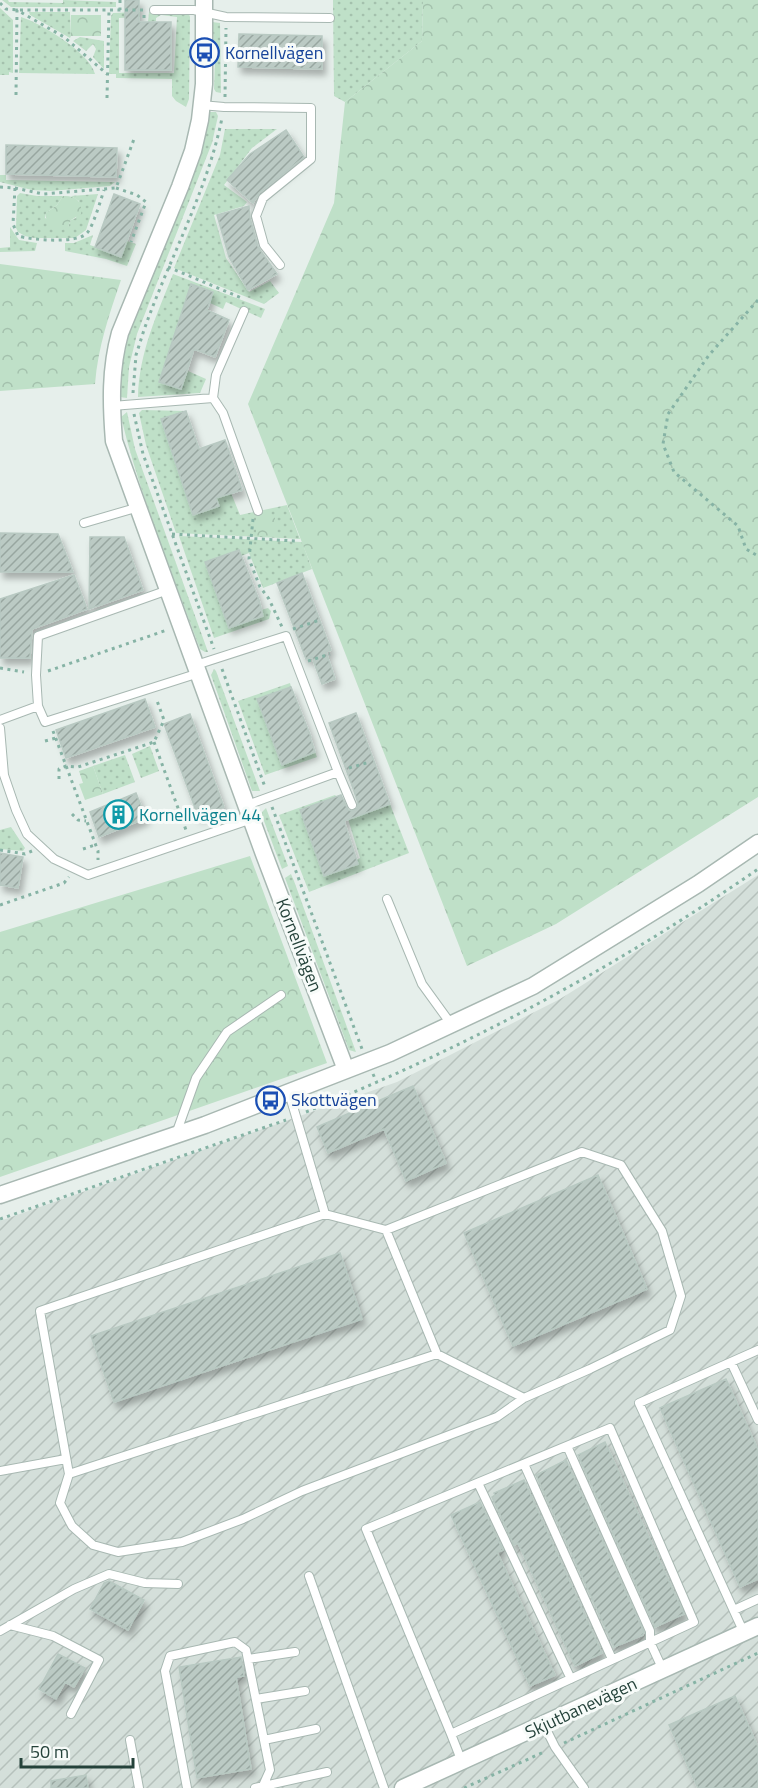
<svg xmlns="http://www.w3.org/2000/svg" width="758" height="1788" font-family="'Titillium Web',sans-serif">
<defs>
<pattern id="industrial-furrows" width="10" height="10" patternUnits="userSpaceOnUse" patternTransform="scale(1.5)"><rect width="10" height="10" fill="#d4dfda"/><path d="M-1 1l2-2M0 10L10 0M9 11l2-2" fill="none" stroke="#b6c1bc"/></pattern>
<pattern id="grass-dots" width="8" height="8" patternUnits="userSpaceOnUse" patternTransform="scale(1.5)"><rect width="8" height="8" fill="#bfe0c8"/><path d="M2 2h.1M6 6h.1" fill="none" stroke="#a4c1ad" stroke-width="1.8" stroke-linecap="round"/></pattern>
<pattern id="forest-crowns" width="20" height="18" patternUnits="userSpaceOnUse" patternTransform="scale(1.5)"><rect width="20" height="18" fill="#bfe0c8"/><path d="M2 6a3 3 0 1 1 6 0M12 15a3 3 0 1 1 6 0" fill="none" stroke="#a4c1ad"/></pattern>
<pattern id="building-hatch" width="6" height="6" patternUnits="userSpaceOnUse" patternTransform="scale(1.5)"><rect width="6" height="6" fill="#bbcac4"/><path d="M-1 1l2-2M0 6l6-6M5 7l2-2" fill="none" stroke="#98a6a0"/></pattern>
<filter id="shadow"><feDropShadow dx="3.5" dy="6" stdDeviation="3" flood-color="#0004"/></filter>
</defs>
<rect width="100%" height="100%" fill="#e6efeb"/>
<path fill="url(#industrial-furrows)" d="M758 875V1788H0V1221L397 1082 560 999Z"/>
<path fill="url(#grass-dots)" d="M2 0H8L9 2 63 3V0L116 2V7H11Z
M333 0H423L422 41 345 102 334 96Z
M0 8 13 20V73L9 72V75H0Z
M29 12H70L71 36 70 38 30 15Z
M140 12V17L119 18V73H174L177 17 161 15 156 18V21L148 22 149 12 189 14 190 17 189 99 186 107 176 101 172 96V79L116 78V74H109L111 16 113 13Z
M21 17C41 23 90 53 95 74L19 73Z
M212 22 220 23 221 93 216 92 214 89 215 59 213 33 211 31Z
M80 37 104 41V69L93 57 96 49 93 44 86 51 73 41Z
M210 112H216L218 116 212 143 137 334 129 367 127 398 120 397V375L130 329 198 163Z
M225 129H277L252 148 224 185 247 202 244 206 214 215 226 258 249 292 270 281 279 293 264 304 174 268 220 155Z
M0 175H6V180L115 182 110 186 50 191 32 190 0 182Z
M20 193 37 196H63L57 205 46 213 45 218 68 227 71 220 76 218 79 201 71 196 98 194 86 230 75 238H34L25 236 18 232 16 228 17 196Z
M10 227 19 240 37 243 35 251 0 252V248L10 247Z
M93 235 90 245 121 256 127 241 136 244 127 266 106 259 65 251V243H74Z
M173 274 265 309 261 318 226 302 223 309 210 303 213 292 191 284 159 382 181 389 188 371 206 379 200 393 138 397C139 353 157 314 173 274Z
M142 410 186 411 161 419 193 514 218 506 210 481 231 493 240 515 287 505 300 539 176 533 146 445 139 413Z
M127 412 135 449 208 652H205L200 649C172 573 140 496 121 417Z
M179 536 302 542 312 569 263 588 249 553 241 556 239 550 206 562 261 610 268 608 271 611 269 619 214 638Z
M214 669 216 671 260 791H252L211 675Z
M290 683 291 687 258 699 281 764 315 752 317 757 265 775 238 701Z
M150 746 159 771 141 778 132 754Z
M125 755 135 782 103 794 93 766Z
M335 795 338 798H333L300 810 324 876 360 858 348 819 390 804 409 853 309 892 279 815Z
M266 808 288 866 282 869 261 813Z
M11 827 25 848 23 851 0 849V830Z
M291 874 294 881 356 1052 349 1050 285 878Z"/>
<path fill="url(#forest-crowns)" d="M423 0H758V797L556 924 467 966 248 404 334 203 345 102 422 41Z
M71 15H101V36H71Z
M63 196C75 195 83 201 81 214L71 220 68 227 62 230 53 229C49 224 45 221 46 213L57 205Z
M0 264 121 280C109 315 98 347 95 384L0 391Z
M256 515 275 516V537L256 536Z
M93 766 103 794 85 800 79 784 83 783 79 771Z
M250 856 327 1063 0 1177V932Z"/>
<path fill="url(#building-hatch)" stroke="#b8c9c2" stroke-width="1.5" filter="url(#shadow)" d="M125 0H139V22H171V70H125Z
M239 34 322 36V69L238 67Z
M286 130 304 157 259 193 253 203 227 180 250 154Z
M6 145 117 148 116 177 6 174Z
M114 194 140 204 121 257 95 247Z
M249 206 250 218 258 247 277 274 248 290 229 257 217 215Z
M191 284 213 292 207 310 229 320 215 357 194 349 181 389 159 382Z
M186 411 199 449 225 440 242 490 216 498 219 506 193 515 161 419Z
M0 533 58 534 73 572H0Z
M90 537H124L143 590 89 609Z
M239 550 259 600 263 616 229 628 205 562Z
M302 573 331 650 326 652 335 679 322 684 312 657 306 659 277 583Z
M74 575 87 609 32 629 30 658H0V599Z
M291 687 311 737H310L315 752 282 765 257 699Z
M145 699 155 727 66 758 56 730Z
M356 713 390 804 344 821 358 864 324 876 300 810 341 795 348 810 352 811 357 808 358 803 354 791 329 723Z
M190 714 224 807 198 816 164 724Z
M136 793 146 818 99 837 90 812Z
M0 853 23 857 18 888 0 885Z
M413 1086 446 1163 406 1181 384 1129 328 1153 317 1127Z
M598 1175 647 1289 513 1346 464 1233Z
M340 1253 362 1319 114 1402 91 1336Z
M726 1379 758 1450V1579L740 1587 660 1408Z
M605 1442 684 1614 655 1627 578 1455Z
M566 1460 644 1632 643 1635 614 1647 536 1475Z
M524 1480 602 1653 575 1666 518 1543 514 1545 492 1497 495 1495 494 1493Z
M480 1502 503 1550 497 1552 555 1675 530 1686 451 1515Z
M109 1581 144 1600 128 1630 90 1609 104 1583Z
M58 1654 85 1668 74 1687 65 1682 56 1699 39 1689Z
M241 1657 244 1676 236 1677 251 1769 197 1778 179 1667Z
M735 1696 758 1747V1788H698L669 1725Z
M86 1775 88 1788H51V1781Z"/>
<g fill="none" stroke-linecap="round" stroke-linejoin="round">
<defs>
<path id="lane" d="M154 10H194L226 17 330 18
M201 105 224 107 311 108V159L263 198 256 216 264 245 280 265
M213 398 223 413 258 511
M112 406 213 398 216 375 244 311
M84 523 139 507
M196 665 286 636 338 772 247 805
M38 706 45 722 199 673
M0 720 38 706 36 675 38 636 168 590
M0 728 4 775 16 810 27 834 54 859 88 875 252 819
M338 772 352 805
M387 899 422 984 451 1024
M289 1093 325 1214
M176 1134 196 1078 227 1032 281 995
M325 1214 386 1230 437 1354 69 1474 40 1311Z
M386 1230 582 1152 621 1165 662 1231 681 1296 670 1330 590 1369 524 1398 437 1354
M731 1362 758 1350
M567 1446 650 1631V1642L663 1670
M524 1464 612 1659
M0 1471 66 1459
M69 1474 60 1503 72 1526 93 1545 118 1552 182 1542 243 1519 302 1491 497 1417 524 1398
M478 1483 571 1679
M309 1576 384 1788
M734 1610 758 1599
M10 1625 53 1636 99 1660 71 1714
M0 1631 74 1589 109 1574 145 1583 178 1584
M744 1633 639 1403 731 1362 758 1420
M248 1659 295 1652
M256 1699 305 1691
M544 1725 555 1747 584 1788
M451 1734 694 1622 610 1428 366 1529 451 1734 462 1762
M130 1740 139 1788
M264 1740 316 1729
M187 1788 165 1671 170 1656 235 1642 246 1650 270 1770 262 1788
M255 1788 327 1772"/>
<path id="street" d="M204 0V84L200 120 193 151 180 187 120 333C110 369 111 404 114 441L264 854 346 1070
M0 1195 205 1125 390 1053 533 986 698 884 758 843
M403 1788 758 1626"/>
</defs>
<use href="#lane" stroke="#a8b8b2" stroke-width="10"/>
<use href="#street" stroke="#a8b8b2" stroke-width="19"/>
<path stroke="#86b3a5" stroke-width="3" stroke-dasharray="3 4.5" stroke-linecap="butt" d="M120 0V10
M0 3 6 9 17 10H143
M144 15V22
M16 95 17 10 64 37 107 74
M225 97 226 28
M107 98 109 10
M0 187 15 188 43 194 116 188 134 139
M15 188 13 224 18 236C32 240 77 244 87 233 93 227 101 199 104 190
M116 188 137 195 146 202 131 242
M168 267 244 299
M758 300 709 355 668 414 663 444 674 472 738 526 746 549 758 556
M133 393 136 355 144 330C169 259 207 192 222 118
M134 414 143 454 214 649
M253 519 249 559 260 587 269 599 282 627
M172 534 295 541
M293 629 320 620
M308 661 330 654
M0 668 24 672
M222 669 265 787
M48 671 167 630
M53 731 98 851V860
M45 741 56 738
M154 742 186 830
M349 768 370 762
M59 779V769L66 766 78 767 154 742 164 720 156 698
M272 807 362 1049
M72 814 78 820 86 821
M83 849 95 845
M0 850 25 854 32 851
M0 905 64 883 69 877
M373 1074 377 1083
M306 1112C465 1048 617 967 758 869
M0 1219 286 1120
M564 1743 758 1653
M464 1788 544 1752"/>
<use href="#lane" stroke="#fff" stroke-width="8"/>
<use href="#street" stroke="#fff" stroke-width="16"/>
</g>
<defs>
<symbol id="bus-ring" viewBox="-11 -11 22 22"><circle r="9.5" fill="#f7fbf9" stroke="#1a4fb4" stroke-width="1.5"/><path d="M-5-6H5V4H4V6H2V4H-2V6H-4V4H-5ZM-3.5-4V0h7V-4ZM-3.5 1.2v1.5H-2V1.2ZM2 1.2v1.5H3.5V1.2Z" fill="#1a4fb4"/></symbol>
<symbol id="building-ring" viewBox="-11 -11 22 22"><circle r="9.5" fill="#f7fbf9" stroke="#0f9aa8" stroke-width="1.5"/><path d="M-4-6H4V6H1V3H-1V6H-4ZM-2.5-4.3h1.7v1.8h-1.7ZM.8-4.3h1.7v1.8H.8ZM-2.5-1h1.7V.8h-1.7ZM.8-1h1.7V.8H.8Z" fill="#0f9aa8"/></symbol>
</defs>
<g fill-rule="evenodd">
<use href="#bus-ring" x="188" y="36" width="33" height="33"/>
<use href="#building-ring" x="102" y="798" width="33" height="33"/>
<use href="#bus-ring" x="254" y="1084" width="33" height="33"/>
</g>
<g text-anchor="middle" stroke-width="6" stroke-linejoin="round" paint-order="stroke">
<g font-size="18" fill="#164399" stroke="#f7fbf9" text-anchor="start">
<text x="225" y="59">Kornellvägen</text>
<text x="291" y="1106">Skottvägen</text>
</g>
<g font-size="18" fill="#0d838f" stroke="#f7fbf9" text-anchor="start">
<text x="139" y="821">Kornellvägen 44</text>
</g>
<g font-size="18" fill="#24423a" stroke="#f7fbf9">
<text transform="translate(299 945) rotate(69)" y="6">Kornellvägen</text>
<text transform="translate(581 1708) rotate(-25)" y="6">Skjutbanevägen</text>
</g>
</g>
<path d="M21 1758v9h112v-9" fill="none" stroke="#24423a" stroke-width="3"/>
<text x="30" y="1758" font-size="18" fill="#24423a" stroke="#f7fbf9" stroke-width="4.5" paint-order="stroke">50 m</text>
</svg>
